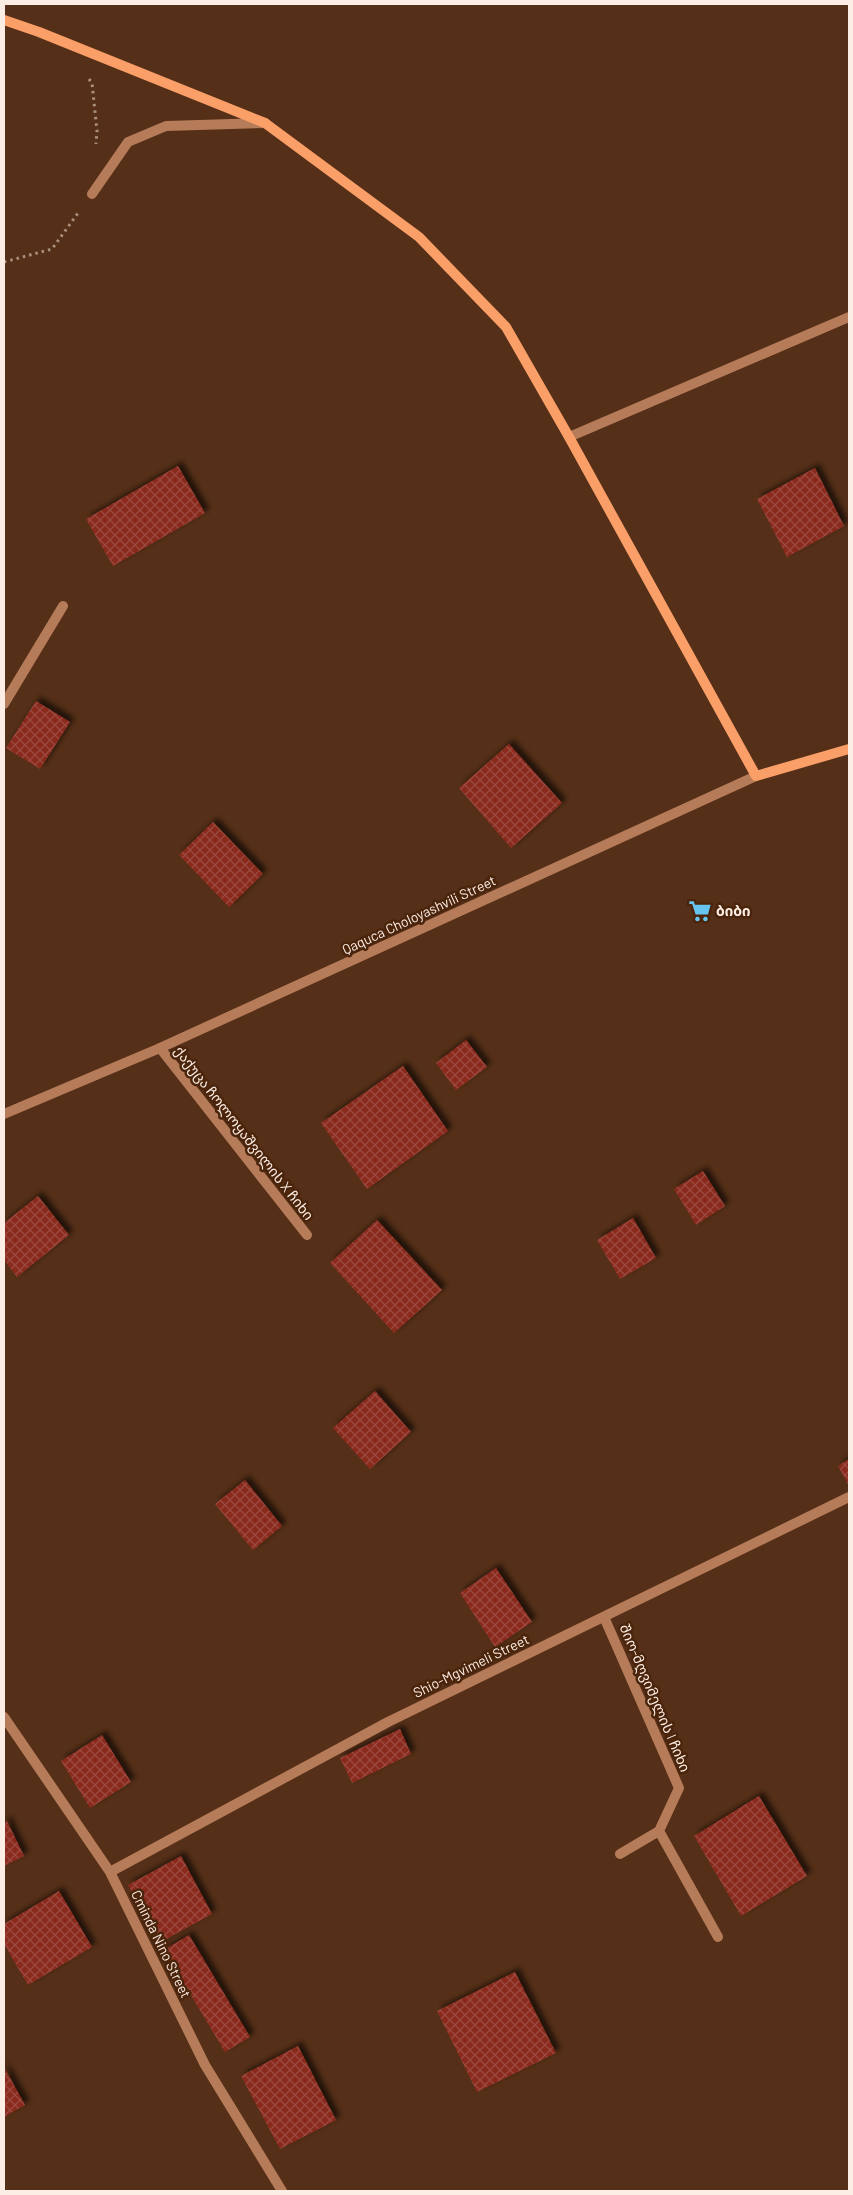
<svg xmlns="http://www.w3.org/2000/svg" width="853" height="2195" font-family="Barlow,'Noto Sans Georgian',sans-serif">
<defs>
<pattern id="building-cross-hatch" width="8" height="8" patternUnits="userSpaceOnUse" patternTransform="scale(1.25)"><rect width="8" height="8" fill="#8a2b1e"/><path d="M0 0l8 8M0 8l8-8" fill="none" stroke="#9b4a3f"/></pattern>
<filter id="shadow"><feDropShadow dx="4.5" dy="-4.5" stdDeviation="2.5" flood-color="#0009"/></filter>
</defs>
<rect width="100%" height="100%" fill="#552f17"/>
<path fill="url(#building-cross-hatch)" filter="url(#shadow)" d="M178 466 205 513 113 566 86 519Z
M815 468 844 526 787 557 757 499Z
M36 701 70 722 40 769 6 748Z
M509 744 562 803 511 848 459 788Z
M213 822 263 874 229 907 179 855Z
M466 1040 487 1067 456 1090 436 1063Z
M403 1066 448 1131 367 1189 321 1123Z
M703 1171 725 1206 696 1225 674 1189Z
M38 1196 69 1235 17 1277 4 1260V1223Z
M633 1218 656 1258 620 1279 597 1240Z
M377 1220 442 1290 394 1333 330 1263Z
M375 1391 411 1432 370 1469 333 1428Z
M849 1459V1486L838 1466Z
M245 1480 282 1526 253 1550 215 1504Z
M496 1568 532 1622 495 1647 460 1593Z
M400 1729 411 1754 352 1783 340 1758Z
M102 1735 131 1782 90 1808 61 1761Z
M759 1796 807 1876 741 1916 694 1836Z
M7 1821 24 1856 4 1866V1822Z
M181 1856 212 1914 159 1943 128 1885Z
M59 1891 92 1947 28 1985 4 1944V1924Z
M189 1935 250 2037 225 2052 164 1950Z
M515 1972 556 2053 477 2092 437 2011Z
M298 2046 336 2120 280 2149 241 2076Z
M4 2067 25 2105 4 2117Z"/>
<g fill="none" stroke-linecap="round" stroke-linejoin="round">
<path stroke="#aa8f7f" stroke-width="3" stroke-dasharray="2.5 4" stroke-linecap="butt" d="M89 79 92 83 97 131 96 144
M4 262 52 249 78 213"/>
<path stroke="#b67c5a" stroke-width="10" d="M160 1048 307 1235
M604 1617 679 1788 659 1831 620 1854
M659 1831 718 1937"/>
<path stroke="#b67c5a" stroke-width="10" d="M92 194 128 142 166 126 265 123
M569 437 849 317
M4 704 63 606
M4 1717 110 1872 205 2065 282 2191
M110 1872 388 1722 849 1497"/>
<path stroke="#b67c5a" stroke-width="10" d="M4 1114 160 1048 756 776"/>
<path stroke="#fb9f69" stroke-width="10" d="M4 20 39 32 265 123 419 237 506 327 569 437 756 776 849 749"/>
</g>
<defs>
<symbol id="supermarket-bare" viewBox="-9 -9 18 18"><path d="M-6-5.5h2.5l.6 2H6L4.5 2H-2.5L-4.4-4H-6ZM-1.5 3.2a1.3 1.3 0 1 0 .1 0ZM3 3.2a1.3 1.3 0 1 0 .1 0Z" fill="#67c4f0" stroke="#4a240b" stroke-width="2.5" paint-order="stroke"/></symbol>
</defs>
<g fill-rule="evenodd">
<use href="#supermarket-bare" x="684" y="895" width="32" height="32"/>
</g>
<g text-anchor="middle" stroke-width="5" stroke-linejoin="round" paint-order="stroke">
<g font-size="14" font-weight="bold" fill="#fdeee5" stroke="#4a240b" text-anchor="start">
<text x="716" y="916">ბიბი</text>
</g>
<g font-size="14" fill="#fdeee5" stroke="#4a240b">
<text transform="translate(419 915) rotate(-25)" y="5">Qaquca Choloyashvili Street</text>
<text transform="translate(244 1133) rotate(52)" y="5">ქაქუცა ჩოლოყაშვილის X ჩიხი</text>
<text transform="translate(471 1666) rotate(-26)" y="5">Shio-Mgvimeli Street</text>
<text transform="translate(655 1698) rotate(67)" y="5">შიო-მღვიმელის I ჩიხი</text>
<text transform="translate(161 1944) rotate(64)" y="5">Cminda Nino Street</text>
</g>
</g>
<rect width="853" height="2195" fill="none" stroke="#fdeee5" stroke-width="10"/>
</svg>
